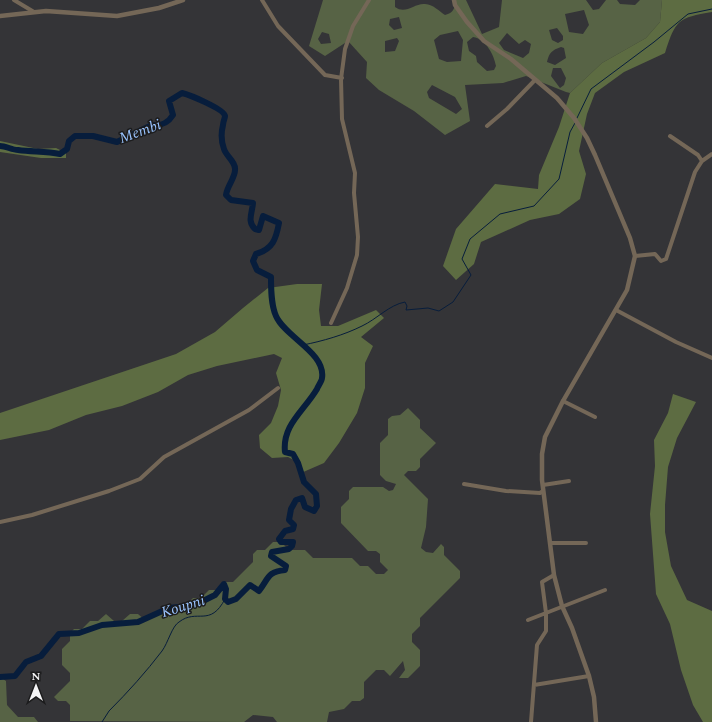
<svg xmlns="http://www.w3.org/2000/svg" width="712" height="722" font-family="Spectral,serif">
<rect width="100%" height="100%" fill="#343437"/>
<path fill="#576345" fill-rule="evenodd" d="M323 0H395V7C406 15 414 3 425 4 434 5 439 11 445 15 453 13 456 8 454 0H466L482 34 499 27 502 0H586L593 10 599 9 606 0H617L620 4 635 5 640 0H662L660 22 646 38 602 63 570 93 566 92 526 76 503 83 465 85 470 121 445 135 414 111 379 90 366 78 367 62 348 41 325 56 309 46ZM584 10 589 25 583 34 569 32 565 14ZM399 17 402 28 394 30 389 25 390 19ZM557 28 563 36V40L558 43 552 40 549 30ZM458 31 463 40 461 61 447 62 439 59 434 40 440 35ZM322 32 329 34 331 43 321 44 318 39ZM507 33 519 44 525 40 531 44 529 53 523 58 504 50 499 43ZM473 37C486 39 494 55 496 66L494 70 487 71 477 62 476 56 469 51 467 42ZM397 38 399 41 395 51 385 52V41ZM561 47 564 48 566 58 555 65 547 62C549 53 552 50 561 47ZM553 68H561L566 78 564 85 560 88 551 76ZM432 85 455 97 462 109 456 114 429 98 427 92Z
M408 408 420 420V428L436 443 420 459V467L416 471H408L404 475 428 499 426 527 421 548 426 552 433 553 441 544 444 547V555L460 571V578L420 618V626L412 634V642L420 650V666L408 678H399L405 670 403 661 390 676 384 670H376L364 682V698L360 701H352L344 709 329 712 327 722H277L273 717 253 715 244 722 70 721V705L66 701H58L54 697 70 681V673L62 665V649L70 641V633L74 629H82L90 621H98L106 614 114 621H122L130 614H138L146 621 154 614H170L178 606H185L193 598H201L209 590H217L225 582H233L253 562V554L257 550H265L273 542H281L289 550H305L313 558H352L360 566H368L376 574H384L388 570 380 562V554L376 551H368L341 523V507L349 499V491L353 487H383L389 491 393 490 396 484 386 481 380 475V443L388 435V419L392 416 400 415Z
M0 677 6 681 7 705 18 717H34L38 722H0Z"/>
<path fill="#5d6c42" d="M662 0H712V12C678 18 676 19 665 53L624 72 595 93 587 114 579 151 586 174 580 199 559 214 530 220 481 242 474 264 456 280 443 266 456 229 495 184 538 189 539 175 559 127 570 93 602 63 646 38 660 22Z
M0 141 38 149 56 148 66 153V158H41L0 152Z
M297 284H322L319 310 321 326H338L376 310 384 318 361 337 373 346 365 363V388L357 413 339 443 324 463 301 473 300 463 288 457 272 458 260 448 259 435 271 423 278 406 281 390 276 373 282 358 274 354 217 366 188 375 158 392 122 406 86 415 49 430 0 440V413L176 354 215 332 243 308 268 288Z
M673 394 696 402 677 438 668 467 665 505V532L671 566 687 600 712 611V722H703L693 705 681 670 670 624 656 594 650 514 655 466 654 440 668 413Z"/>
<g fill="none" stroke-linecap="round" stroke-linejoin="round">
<path stroke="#071d3c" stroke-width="1" d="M577 118 591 89 654 42 688 14 712 9
M303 345C323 341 344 335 362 326 377 319 389 305 405 302L407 306 406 310 428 308 439 311 453 302 471 275 462 259 470 239 500 214 534 206 559 179 570 132 575 123
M102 722 109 711C128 692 146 672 162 651 168 643 172 626 179 622 197 608 210 628 225 599"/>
<path stroke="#071d3c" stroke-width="6" d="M0 146C6 146 12 150 18 150 33 152 46 151 60 154L67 149 69 141 75 136H93L117 142 152 125C162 126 168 123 173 115L169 101 182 93C190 95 224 109 225 116 225 118 223 122 223 125 221 133 221 141 224 149 226 156 236 162 235 170 235 178 227 186 226 195L231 200 253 203C252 214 247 221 255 229L259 230 263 216 279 223C276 239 273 249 256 254L253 261 257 270 271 277C271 289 271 305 276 316 285 337 326 353 322 378 322 381 318 386 317 389 304 411 282 425 285 452L293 454 298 463 304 482 316 494 317 506 314 511 305 507 302 498 296 500 291 509 289 520 294 525 293 529 285 531 279 539 281 542H293L292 546 289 549 272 552 271 556 286 566 285 570C267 572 269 578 259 591L250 585 236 599 228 602 225 599 226 589 224 584 215 595 201 602 188 606 169 608 138 622 102 625 79 633 59 634 41 656 26 662 15 676 0 677"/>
<path stroke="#746757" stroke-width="4" d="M14 0 34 12
M262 0 278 26 325 75 342 78
M487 126 507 109 535 80
M670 136 698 155 702 161
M635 256 655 254 661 261 666 259 695 172 702 161 712 154
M616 310 676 342 712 358
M331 323 347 288 357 255 358 237 354 193 355 173 342 119 341 79 345 49 353 26 369 0
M563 401 595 417
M464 484 506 491 540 493 543 491
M543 485 569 481
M0 522 32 515 109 491 140 479 164 457 249 410 278 388
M551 543H586
M546 613 542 582 554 575
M528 620 605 590
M534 685 589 676
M531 722 537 645 546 631V614"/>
<path stroke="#746757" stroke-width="4.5" d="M454 0 455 5 467 22 484 41 511 59 557 98 574 118 587 138 595 155 630 238 635 256 627 290 563 401 545 437 542 454V480L554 575 562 606 572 628 589 676 594 697 596 722
M0 16 46 11 117 16 159 8 183 0"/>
</g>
<g text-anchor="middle" stroke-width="3" stroke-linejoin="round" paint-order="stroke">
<g font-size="15" font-style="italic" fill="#9ac4ff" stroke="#1c1c1d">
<text transform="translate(140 131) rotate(-20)" y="5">Membi</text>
<text transform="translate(183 606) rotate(-17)" y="5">Koupni</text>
</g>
</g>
<g transform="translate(36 686)" stroke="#1c1c1d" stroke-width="3" paint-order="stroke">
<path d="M0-3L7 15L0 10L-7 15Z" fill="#f3f3f5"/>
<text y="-6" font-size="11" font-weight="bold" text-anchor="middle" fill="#f3f3f5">N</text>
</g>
</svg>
